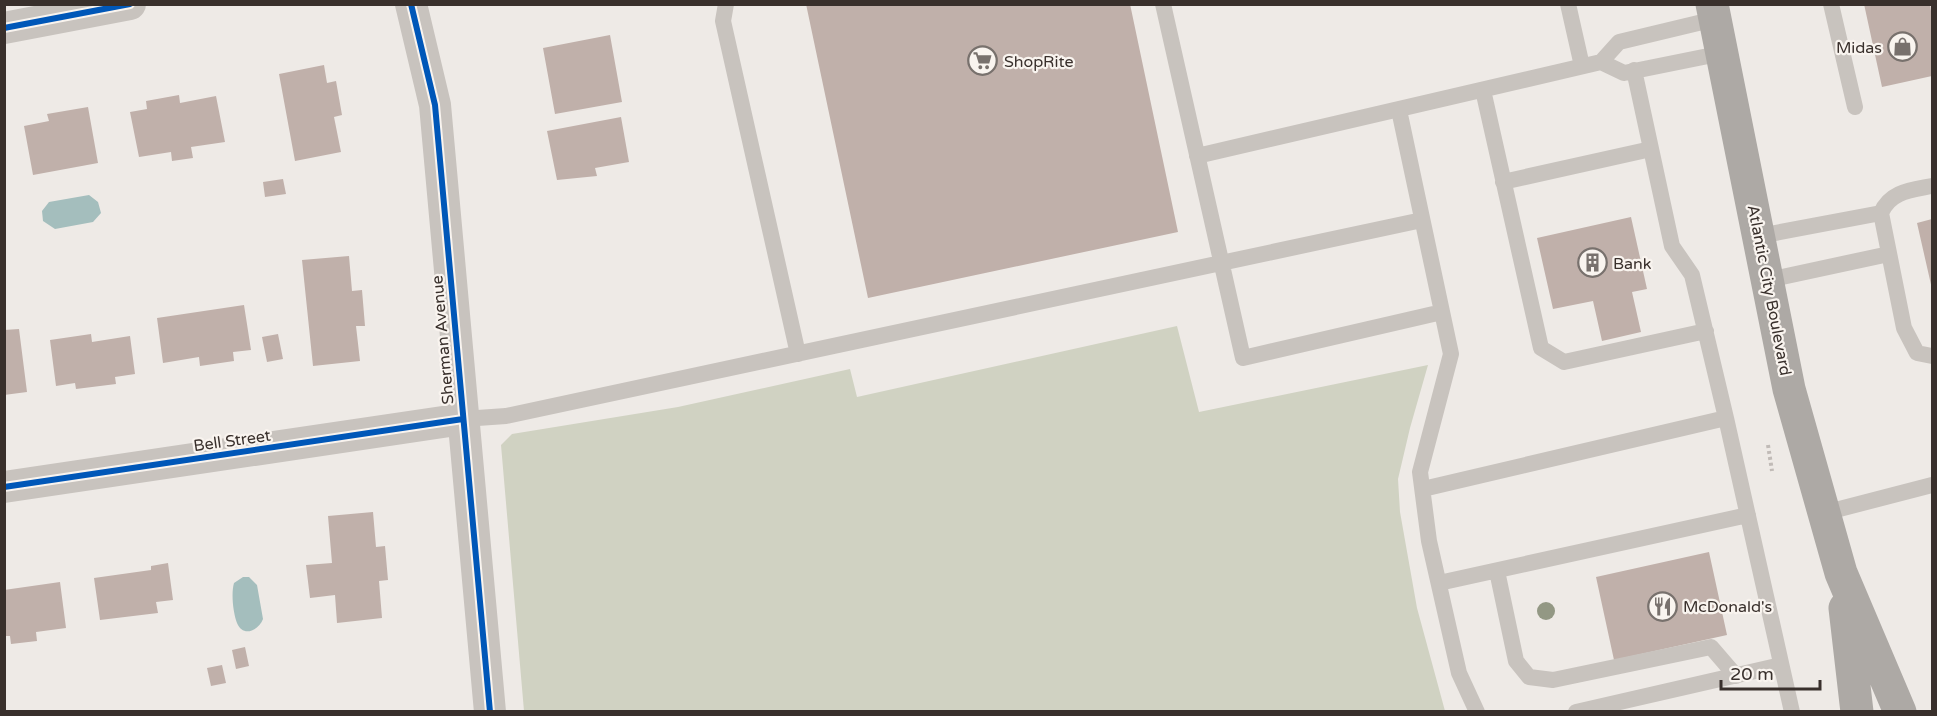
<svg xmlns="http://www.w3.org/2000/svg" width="1937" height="716" font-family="'Varela Round',sans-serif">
<rect width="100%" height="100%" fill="#eeeae6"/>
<path fill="#d0d2c2" d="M1177 326 1199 412 1428 365 1410 428 1398 479 1400 512 1417 608 1445 711H524L501 445 512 434 678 407 850 369 857 397Z"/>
<path fill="#a4bebd" d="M89 195 98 202 101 213 93 222 55 229 43 221 42 211 49 202Z
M243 577H249L257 585 263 619C259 630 243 638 237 623 233 613 231 593 234 583Z"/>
<path fill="#c0b0aa" d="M806 4H1130L1178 232 868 298Z
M1864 4H1930L1932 18V76L1882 87Z
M610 35 622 102 555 114 543 48Z
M324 65 327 83 336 81 342 115 334 117 341 152 295 161 279 74Z
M179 95 180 103 216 96 225 142 191 147 193 158 172 161 171 152 139 157 130 112 147 109 146 101Z
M88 107 98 163 33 175 24 126 49 121 47 114Z
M621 117 629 162 595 168 597 176 557 180 547 131Z
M283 179 286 194 265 197 263 182Z
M1631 217 1647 289 1632 292 1641 332 1602 341 1593 301 1553 309 1537 238Z
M1932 219V289L1917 223Z
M349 256 352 291 362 290 365 326H356L360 361 313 366 302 260Z
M244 305 251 350 233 352 234 361 200 366 199 357 163 363 157 318Z
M19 329 27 392 4 395V330Z
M91 334 92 342 130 336 135 374 115 377 116 384 76 389 75 383 56 386 50 340Z
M278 334 283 359 267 362 262 337Z
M373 512 376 547 385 546 388 580 379 581 382 618 337 623 335 595 310 598 306 565 332 563 328 516Z
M1709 552 1727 635 1614 660 1596 577Z
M168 563 173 600 156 602 158 613 100 620 94 578 151 570V566Z
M60 582 66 628 36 632 37 641 11 644 10 636H4V590Z
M245 647 249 666 236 669 232 650Z
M222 665 226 683 211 686 207 668Z"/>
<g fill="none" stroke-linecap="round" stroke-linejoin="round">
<path stroke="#c1bbb7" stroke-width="4" stroke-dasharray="3 3" stroke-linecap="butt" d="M1768 445 1772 471"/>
<path stroke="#c8c3be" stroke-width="16" d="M726 4 723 21 798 354
M1163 4 1243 358 1442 312
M1568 4 1582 66
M1831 4 1855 107
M1601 62 1624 73 1723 53
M1634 70 1672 246 1692 275 1726 418
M1483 90 1541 348 1564 362 1706 331
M1399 110 1451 354 1420 472 1429 541 1459 673 1477 712
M1197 156 1601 62 1619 42 1715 19
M1503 182 1651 149
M1932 186C1912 190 1890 191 1881 213L1904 328 1917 353 1932 356
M1759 236 1881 213
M1768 280 1889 254
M463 419 506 416 1422 220
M1423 489 1726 418 1792 712
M1824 513 1932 485
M1497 571 1516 661 1529 677 1553 680 1711 647 1736 676
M1439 583 1748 515
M1576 712 1781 665"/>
<path stroke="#c8c3be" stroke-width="32" d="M411 4 435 105 490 712
M4 28 130 4
M4 487 463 419"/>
<path stroke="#ada9a5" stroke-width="33" d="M1712 4 1789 389 1841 573 1900 712
M1845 608 1857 712"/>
<defs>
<path id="cycleway" d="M411 4 435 105 490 712
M4 28 130 4
M4 487 463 419"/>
</defs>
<use href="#cycleway" stroke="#f9f4ef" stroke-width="10"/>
<use href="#cycleway" stroke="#0057b8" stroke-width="6"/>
</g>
<circle fill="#939884" cx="1546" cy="611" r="9"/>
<defs>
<symbol id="shop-ring" viewBox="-11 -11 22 22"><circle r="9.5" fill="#f9f4ef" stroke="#78716d" stroke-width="1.5"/><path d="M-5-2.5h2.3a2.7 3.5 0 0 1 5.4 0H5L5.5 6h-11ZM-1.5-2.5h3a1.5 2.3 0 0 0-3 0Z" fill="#78716d"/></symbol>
<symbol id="supermarket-ring" viewBox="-11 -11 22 22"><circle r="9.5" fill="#f9f4ef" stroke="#78716d" stroke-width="1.5"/><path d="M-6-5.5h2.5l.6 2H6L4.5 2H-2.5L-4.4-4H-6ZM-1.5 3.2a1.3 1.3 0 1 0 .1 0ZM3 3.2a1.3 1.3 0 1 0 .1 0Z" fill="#78716d"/></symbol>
<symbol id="building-ring" viewBox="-11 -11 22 22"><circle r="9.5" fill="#f9f4ef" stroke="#78716d" stroke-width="1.5"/><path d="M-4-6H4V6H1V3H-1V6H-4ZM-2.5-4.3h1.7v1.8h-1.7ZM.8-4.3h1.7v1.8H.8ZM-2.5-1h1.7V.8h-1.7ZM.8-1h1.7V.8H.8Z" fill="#78716d"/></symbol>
<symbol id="restaurant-ring" viewBox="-11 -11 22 22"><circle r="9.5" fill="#f9f4ef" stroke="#78716d" stroke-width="1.5"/><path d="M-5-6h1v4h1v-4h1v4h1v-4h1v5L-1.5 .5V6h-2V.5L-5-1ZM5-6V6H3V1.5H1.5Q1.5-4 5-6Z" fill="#78716d"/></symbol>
</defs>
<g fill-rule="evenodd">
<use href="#shop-ring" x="1886" y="30" width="33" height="33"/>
<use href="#supermarket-ring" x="966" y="44" width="33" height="33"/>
<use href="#building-ring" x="1576" y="246" width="33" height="33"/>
<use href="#restaurant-ring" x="1646" y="590" width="33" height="33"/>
</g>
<g text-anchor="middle" stroke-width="4.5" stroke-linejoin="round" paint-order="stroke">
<g font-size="16" fill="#39302c" stroke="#f9f4ef" text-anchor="start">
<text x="1882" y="53" text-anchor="end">Midas</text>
<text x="1004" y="67">ShopRite</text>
<text x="1613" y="269">Bank</text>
<text x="1683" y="612">McDonald's</text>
</g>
<g font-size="16" fill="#39302c" stroke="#f9f4ef">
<text transform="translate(1770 290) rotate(79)" y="6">Atlantic City Boulevard</text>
<text transform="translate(442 340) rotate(-95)" y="6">Sherman Avenue</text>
<text transform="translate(232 440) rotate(-8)" y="6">Bell Street</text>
</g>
</g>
<rect width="1937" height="716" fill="none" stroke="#39302c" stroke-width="12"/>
<path d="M1721 680v9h99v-9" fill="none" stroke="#39302c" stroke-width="3"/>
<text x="1730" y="680" font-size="18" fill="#39302c" stroke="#f9f4ef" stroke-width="4.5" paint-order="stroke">20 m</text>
</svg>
